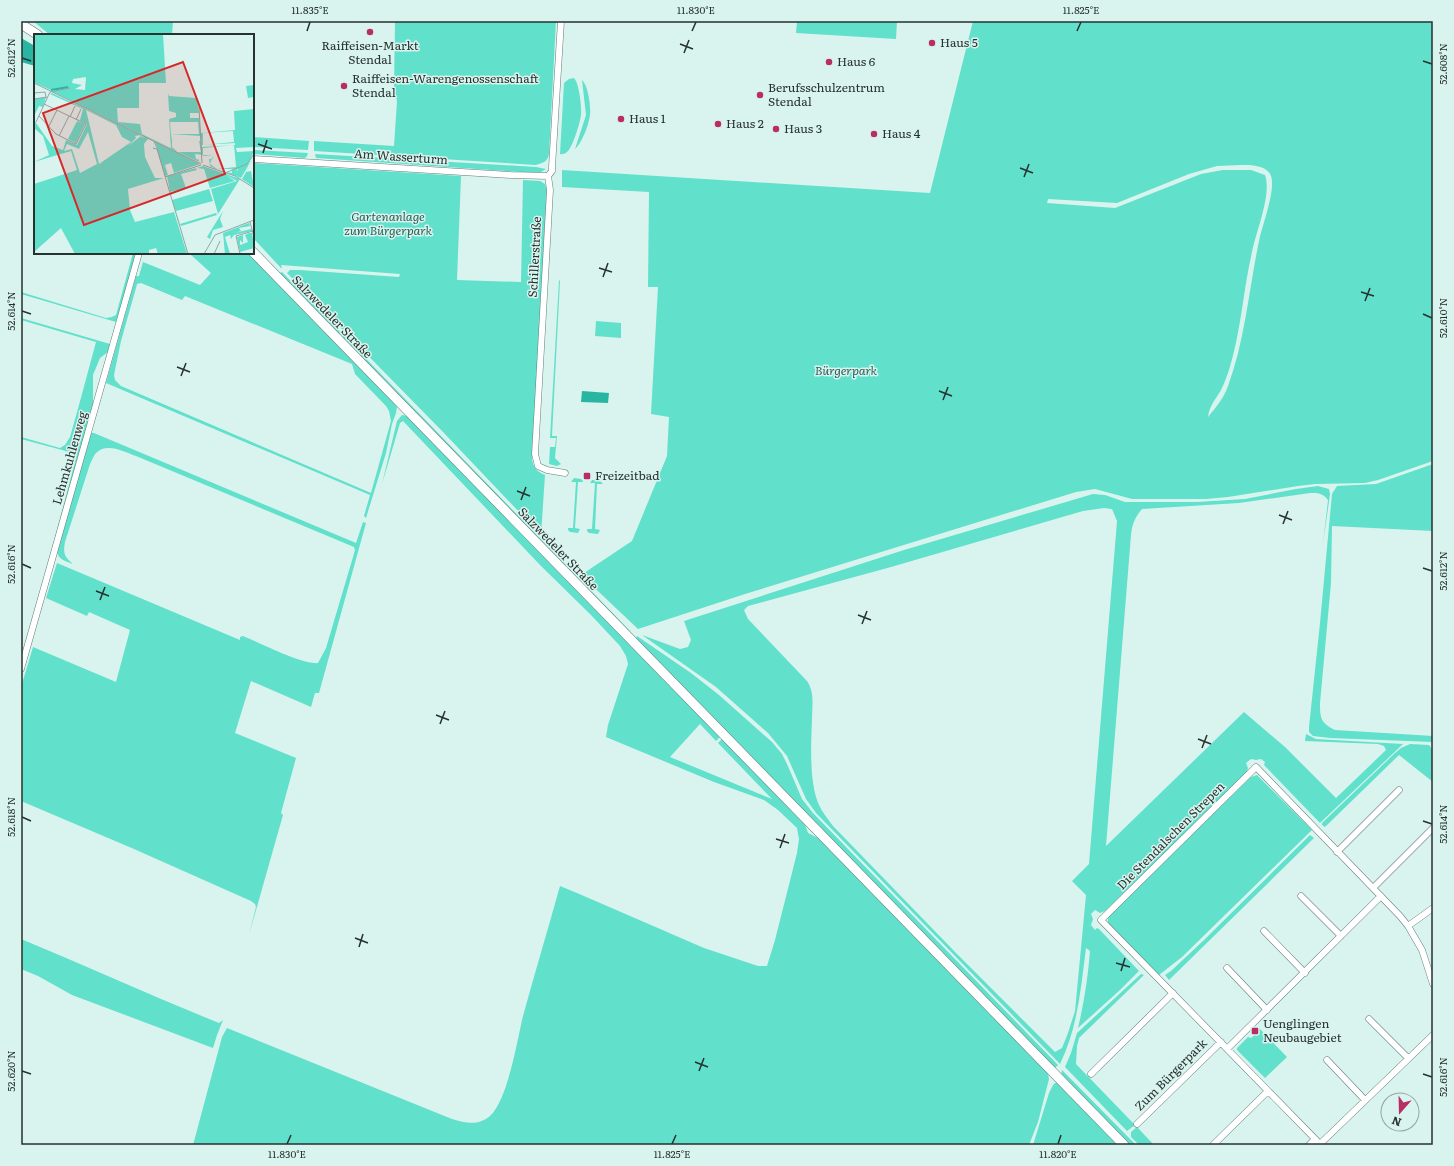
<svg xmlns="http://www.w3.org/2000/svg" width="1454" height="1166" font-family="Literata,serif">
<rect width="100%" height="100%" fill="#d9f4ee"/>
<path fill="#61e0cb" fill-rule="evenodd" d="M33 21H173L172 35H50Z
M395 21H556L549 154C548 162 542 163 536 165L314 151V141L394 146 397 101 394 91Z
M797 21H897L896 39 796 33Z
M973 21H1433V461L1378 480 1365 483 1315 484 1298 486 1228 497 1206 499H1132L1095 489 1076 492 745 594 638 629 581 575 632 541 667 456 669 417 651 414 658 287H648L649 192 562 187V170L930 193ZM1241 165C1251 165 1267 165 1271 176 1276 190 1262 226 1259 241 1249 289 1245 340 1228 386 1224 398 1216 407 1208 417 1209 406 1216 399 1221 390 1224 384 1227 376 1229 370 1241 332 1243 291 1252 252 1256 232 1272 194 1265 175L1251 170H1223L1201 174 1115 208 1047 203 1048 199 1117 203 1189 174 1217 166Z
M574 78C579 83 582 107 581 115 580 123 574 142 570 148 568 152 564 155 560 154L564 83 569 79Z
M582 80C588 85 591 106 590 115 589 124 582 143 575 149L586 115Z
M253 137 309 141 308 150 253 147Z
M253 150 308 153 307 156 305 158 253 154Z
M315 154 536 167 546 169 541 172 536 173 316 158Z
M253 163 461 176 457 280 521 282 523 180 540 181 545 184 547 191 532 459C533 467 537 472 545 475L541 535 444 433 287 273 290 270H300L399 277 400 274 281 265 282 268H281L253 238Z
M133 253H137L116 322 21 294V292L106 318 112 317 116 315Z
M193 253H249L395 404 397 407 396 413 392 424 386 453 366 518 364 516 370 495 106 383 136 276H139L143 262 200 285 211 273 191 255ZM141 283 182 300 185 296 352 364 355 374 386 406 389 411 391 421 371 493 121 386 115 380 114 375 121 341 136 288 137 284Z
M282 272 630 631H626L280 273Z
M559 280 560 281 552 436H557L555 458 561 464 557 466 549 464 550 447H555L556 438H550Z
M21 318 110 344 108 352 100 358 93 375V405L48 564 77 454 21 439V437L60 448 65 445 70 437 79 405 96 342 21 320Z
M596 321 621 323V338L595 336Z
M402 415 407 416 720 737 716 741 700 724 670 757 772 799 718 743 722 739 805 825 808 833 818 838 823 842 1046 1071 1048 1074 1049 1079 1038 1122 1029 1145H193L222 1037 227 1028 452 1119C466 1123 478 1126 490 1116 508 1099 517 1041 523 1016 535 972 548 929 560 886L577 893 704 948 758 966H767L775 940 797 853 799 839 797 828 778 810 764 800 714 782 606 737 608 725 628 664 626 656 620 646 591 615 541 566 403 421 400 423 382 484 397 421Z
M91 433H94L356 543 363 522 366 523 319 693H315L311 707 251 681 235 733 296 758 281 813 283 815 249 935 256 907 255 904 251 901 134 849 21 801V687L33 647 116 682 130 630 89 612 87 616 46 598 57 563 240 640V637L243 636C260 643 302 665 318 663L326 648 353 557 355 550 354 547 136 456C124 452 107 442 96 453 94 455 92 460 90 464L65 542C63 553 64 557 73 564 66 561 58 560 57 551Z
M1433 464V531L1332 526 1331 583 1320 703C1320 719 1321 723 1335 730L1433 736V742L1330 738 1313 736 1309 732V727L1320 623 1329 526 1332 494 1337 486 1376 484Z
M574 478 581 479 583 481V482H578L575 528 580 529 578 533 570 532 568 530V528H573L576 482H571Z
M592 480H599L603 484H597L595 529 600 530 598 534 589 533 587 531V529H592L595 483H590Z
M1318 486 1329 489 1330 494 1323 544 1328 500C1323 493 1318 493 1310 493L1239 503 1142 509C1135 517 1132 525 1131 535L1106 846 1244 712 1285 747 1336 798 1386 750 1384 746 1378 744 1305 741 1306 734 1316 739 1403 744 1320 823 1264 765 1265 762 1261 759 1256 760 1251 759 1246 763 1248 768 1246 774 1105 911 1100 913 1095 910 1091 914 1093 919 1091 925 1095 930 1097 928 1099 929 1139 971 1120 990 1078 1028C1084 1003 1088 977 1090 951L1086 948C1081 987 1078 1027 1060 1064L816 813 806 799 787 756 768 733 716 687 642 635 680 649 688 647 691 640 684 621 904 550 1093 494 1105 495 1125 502H1197L1245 499 1296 489ZM1104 508 1112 509 1117 521 1089 864 1072 881 1086 895 1075 1011 1068 1033 1062 1048 1055 1052 956 953 833 826C828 819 822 812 819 805 809 783 811 744 812 719 812 706 815 693 807 681L748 619 744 610 748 606 891 567 1083 511Z
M637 636 691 673 719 695 772 742 782 754 787 764 802 799 813 813 1058 1065 1055 1068 1052 1067 635 640Z
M1410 744 1429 745C1436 751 1433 772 1433 782L1399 755 1325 827 1322 825V823L1395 753 1401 748Z
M1257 775 1312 830 1182 957 1159 975 1109 924 1108 922V917L1251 777Z
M1310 835 1314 838 1169 980 1165 975 1171 971 1204 940Z
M21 939C87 966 152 996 219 1023L223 1020 217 1035 213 1048 72 995 38 976 21 969Z
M1141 974 1144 975 1079 1038 1077 1046 1076 1064 1135 1125 1127 1131 1065 1067 1071 1053 1077 1033Z
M1258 1027 1287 1057 1265 1078 1237 1050V1048L1248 1037 1251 1038 1258 1032Z
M1062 1070 1136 1145H1128L1061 1076Z
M1055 1083H1058L1118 1145H1033L1049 1093 1053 1085Z
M1137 1127 1154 1145H1139L1131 1137V1132Z"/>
<path fill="#28b6a3" d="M21 38 35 46V66L21 62Z
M582 391 609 393 608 403 581 402Z"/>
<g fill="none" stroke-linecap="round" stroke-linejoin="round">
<defs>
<path id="minor" d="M253 159 511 175 548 176
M548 176 550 190 535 454 538 466 547 470 565 473
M548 176 552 171V167L561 21
M21 669 139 253
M1337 852 1399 790
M1373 888 1433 828
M1301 896 1341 936
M1408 926 1433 908
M1264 931 1305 973
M1227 968 1267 1010
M1369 1019 1408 1058
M1227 1049 1381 896
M1327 1060 1365 1100
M1091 1074 1173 993
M1137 1124 1221 1042
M1320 1144 1433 1035
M1213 1145 1268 1091
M1309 1145 1315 1139
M1321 1145 1101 920 1256 767 1400 916 1408 926 1422 950 1433 984"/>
<path id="secondary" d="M21 24 38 35
M253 252 1124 1145"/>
</defs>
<use href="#minor" stroke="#647c77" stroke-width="7"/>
<use href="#secondary" stroke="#647c77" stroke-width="10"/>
<use href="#minor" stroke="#fff" stroke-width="6"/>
<use href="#secondary" stroke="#fff" stroke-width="9"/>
</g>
<path fill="none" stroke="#27312f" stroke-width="1.5" d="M307 31 310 22M692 31 696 22M1077 31 1081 22M680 44 693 49M684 53 689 40M22 58 31 61M1423 61 1432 64M258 144 272 149M263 153 267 140M1020 168 1033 173M1024 177 1029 164M599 268 612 272M603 277 608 263M1361 292 1374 296M1365 301 1370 288M22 311 31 314M1423 314 1432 318M177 367 190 372M181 376 186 363M939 391 952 396M943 400 948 387M517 491 530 496M521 500 526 487M1279 515 1292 520M1283 524 1288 511M22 564 31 568M1423 568 1432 571M96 591 109 596M100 600 105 587M858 615 871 620M862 624 867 611M436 715 449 720M440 724 445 711M1198 739 1211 744M1202 748 1207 735M22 817 31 821M1423 821 1432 824M776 839 789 843M780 848 785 834M355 938 368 943M359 947 363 934M1116 963 1130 967M1121 971 1125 958M695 1062 708 1067M22 1071 31 1074M699 1071 704 1058M1423 1074 1432 1077M287 1144 291 1135M672 1144 676 1135M1058 1144 1061 1135"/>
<g fill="#b82d66" stroke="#d9f4ee" stroke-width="1.5">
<circle cx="370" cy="32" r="4"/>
<circle cx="932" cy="43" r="4"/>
<circle cx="829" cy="62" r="4"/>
<circle cx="344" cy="86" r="4"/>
<circle cx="760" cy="95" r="4"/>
<circle cx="621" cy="119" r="4"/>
<circle cx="718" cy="124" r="4"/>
<circle cx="776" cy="129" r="4"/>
<circle cx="874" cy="134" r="4"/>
<rect x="583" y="472" width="8" height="8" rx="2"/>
<rect x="1251" y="1027" width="8" height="8" rx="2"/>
</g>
<g text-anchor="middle" stroke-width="3" stroke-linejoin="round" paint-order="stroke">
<g font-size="12" fill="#27312f" stroke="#d9f4ee" text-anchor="start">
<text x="940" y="47">Haus 5</text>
<text x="370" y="50" text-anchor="middle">Raiffeisen-Markt<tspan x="370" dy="14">Stendal</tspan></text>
<text x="837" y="66">Haus 6</text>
<text x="352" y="83">Raiffeisen-Warengenossenschaft<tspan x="352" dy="14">Stendal</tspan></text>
<text x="768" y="92">Berufsschulzentrum<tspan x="768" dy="14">Stendal</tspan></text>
<text x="629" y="123">Haus 1</text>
<text x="726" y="128">Haus 2</text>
<text x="784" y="133">Haus 3</text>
<text x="882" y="138">Haus 4</text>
<text x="595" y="480">Freizeitbad</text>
<text x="1263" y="1028">Uenglingen<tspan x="1263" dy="14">Neubaugebiet</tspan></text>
</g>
<g font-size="12" fill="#27312f" stroke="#d9f4ee">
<text transform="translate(401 157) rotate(4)" y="4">Am Wasserturm</text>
<text transform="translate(535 257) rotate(-87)" y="4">Schillerstraße</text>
<text transform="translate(332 317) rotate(46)" y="4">Salzwedeler Straße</text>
<text transform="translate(70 458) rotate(-74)" y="4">Lehmkuhlenweg</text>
<text transform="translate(558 549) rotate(46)" y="4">Salzwedeler Straße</text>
<text transform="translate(1171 836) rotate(-45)" y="4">Die Stendalschen Strepen</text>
<text transform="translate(1171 1075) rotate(-45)" y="4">Zum Bürgerpark</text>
</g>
<g font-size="12" font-style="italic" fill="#2a6057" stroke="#d9f4ee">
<text x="388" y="221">Gartenanlage<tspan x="388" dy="14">zum Bürgerpark</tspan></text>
<text x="846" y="375">Bürgerpark</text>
</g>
</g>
<g transform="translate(34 34)">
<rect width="220" height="220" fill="#d9f4ee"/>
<path d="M0 0H129L132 49H105V74H83L84 88 106 90 108 100 137 114 135 85 142 83V79L135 77 134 59 135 62 163 64 165 79H156V84H165L167 99 201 96 200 77 220 75V113L202 114 203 118 220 117 214 131 220 122 207 144 191 138 198 139V136L203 135V138L204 135H182L176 132 175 125H179V122L161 120 162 125 166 126 164 127 167 129 19 58 22 55 17 56 1 49ZM52 43 51 56 41 55 48 51 38 49 39 45ZM136 88H164L165 100H137ZM199 97 200 108 169 111V99ZM137 100 166 102 168 111 201 109V111L168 113 167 107 138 106ZM138 106 165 107 167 118H144L138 113ZM200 111 202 133 183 135 176 130 179 122H169V114ZM220 51V63L214 64 212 52ZM18 59 107 101 101 102 102 104 94 112 107 102 111 104 108 101 166 130 140 139 137 129 131 131 134 141 131 142 123 115 119 107 114 105 110 110 111 123 121 144H130L94 155 96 176 101 188 140 178 153 220H124L122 214 115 216V220H41L27 194 0 218V150L43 136 37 117 0 128 15 121 9 102 0 94V86L18 112 29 116 32 106 43 111 53 90 43 85 46 86 49 75 16 60ZM52 76 82 91 88 103 97 108 65 130ZM54 98 63 130 46 139 38 115 30 117 33 110 45 115ZM12 63 9 73 5 72 0 82V65ZM43 87 51 90 42 109 34 105ZM220 125 212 138 217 137 220 153 208 145ZM169 132 206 145 184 180 177 155 203 147 192 141 201 147 176 154 170 135 163 134ZM162 134 163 136 147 140 152 154 136 158 133 142ZM175 155 179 167 142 177 144 186 146 190 182 179 183 181 147 192 146 190 138 166ZM189 177 186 185 189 193 179 196 176 205 173 203ZM215 189 216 192 205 194 207 197 201 199 217 195 218 197 200 201 197 205 196 201 191 203 196 220H191L189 199ZM215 199H218L220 212 218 213 220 214 206 218 203 203 209 201V209L206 206V211L214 208 211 201Z" fill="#61e0cb" fill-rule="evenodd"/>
<path fill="none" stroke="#28b6a3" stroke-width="2" d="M17 56 34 53"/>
<path fill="none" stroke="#92a6a2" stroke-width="1" d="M0 49 167 130M0 59 11 58 12 63M0 65 13 63M165 73 168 129M5 82 22 100 42 110 52 90 10 70M36 83 41 72M42 86 47 75M2 88 16 58 36 54M15 92 23 76M25 102 35 82M119 114 123 115 154 220M169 131 201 142 220 154M191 139 213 130 220 120M131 143 167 131M216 188 220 203M170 220 181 201 220 186M180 220 186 207M206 220 202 202 219 197"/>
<path fill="#d62828" fill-opacity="0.15" stroke="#d62828" stroke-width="2" d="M149 28 191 140 50 191 9 79Z"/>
<rect width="220" height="220" fill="none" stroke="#27312f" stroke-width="2"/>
</g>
<rect width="1454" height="1166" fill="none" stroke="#d9f4ee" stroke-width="44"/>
<g transform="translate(1400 1112) rotate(200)"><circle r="19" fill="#d9f4ee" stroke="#92a6a2"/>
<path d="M0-3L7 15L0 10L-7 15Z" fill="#b82d66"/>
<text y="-6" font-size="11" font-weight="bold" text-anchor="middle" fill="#27312f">N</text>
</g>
<rect x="22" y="22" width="1410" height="1122" fill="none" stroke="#27312f" stroke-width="1.5"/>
<g font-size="10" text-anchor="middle" fill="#27312f">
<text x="310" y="14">11.835°E</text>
<text x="696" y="14">11.830°E</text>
<text x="1081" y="14">11.825°E</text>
<text transform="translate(11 58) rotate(-90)" y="4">52.612°N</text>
<text transform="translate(1443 64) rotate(-90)" y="4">52.608°N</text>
<text transform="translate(11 311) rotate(-90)" y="4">52.614°N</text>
<text transform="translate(1443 318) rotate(-90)" y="4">52.610°N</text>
<text transform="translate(11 564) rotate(-90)" y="4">52.616°N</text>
<text transform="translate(1443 571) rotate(-90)" y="4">52.612°N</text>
<text transform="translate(11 817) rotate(-90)" y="4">52.618°N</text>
<text transform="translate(1443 824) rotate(-90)" y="4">52.614°N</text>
<text transform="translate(11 1071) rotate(-90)" y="4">52.620°N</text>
<text transform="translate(1443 1077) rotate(-90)" y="4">52.616°N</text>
<text x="287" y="1158">11.830°E</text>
<text x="672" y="1158">11.825°E</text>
<text x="1058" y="1158">11.820°E</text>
</g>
</svg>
